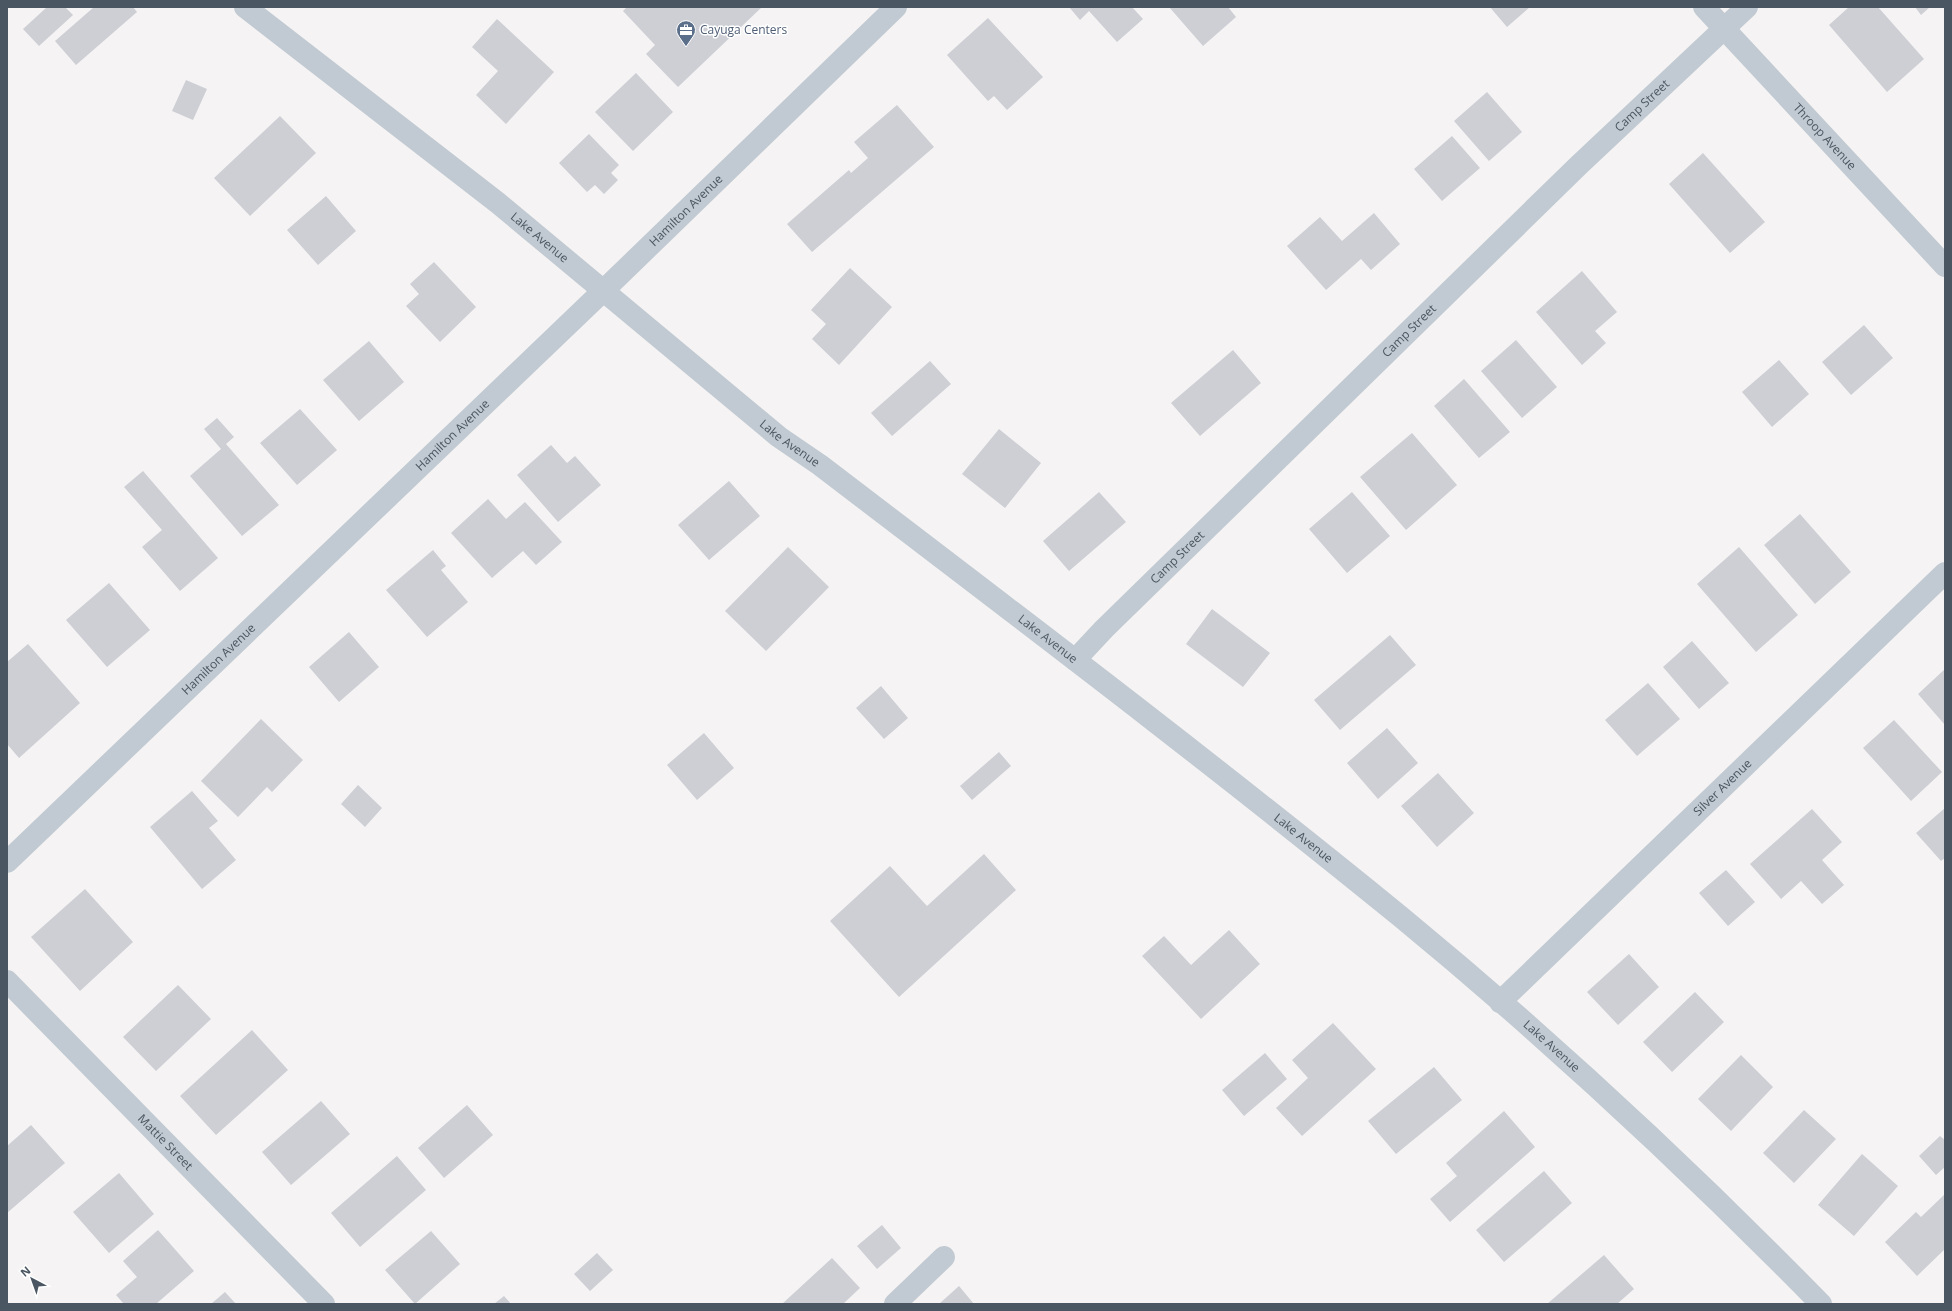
<svg xmlns="http://www.w3.org/2000/svg" width="1952" height="1311" font-family="'Open Sans',sans-serif">
<rect width="100%" height="100%" fill="#f5f3f3"/>
<path fill="#cdcfd5" d="M47 7H65L73 15 39 46 23 29Z
M94 7H133L137 12 76 65 55 41Z
M627 7H762L678 87 646 54 655 45 623 11Z
M1069 7H1132L1143 19 1117 42 1089 11 1080 20Z
M1169 7H1228L1236 17 1203 46Z
M1490 7H1530L1507 27Z
M1849 7H1878L1924 59 1887 92 1829 25Z
M1915 7H1930L1921 15Z
M988 18 1043 77 1007 110 994 96 988 101 947 55Z
M497 19 554 72 506 124 476 95 498 71 472 47Z
M636 73 673 112 633 151 595 112Z
M186 80 207 89 193 120 172 111Z
M1487 92 1522 132 1489 161 1454 121Z
M897 105 934 147 812 252 787 224 849 170 851 173 868 158 854 142Z
M280 116 316 153 250 216 214 178Z
M589 134 619 165 611 173 618 180 604 194 595 185 587 192 559 163Z
M1452 136 1480 168 1442 201 1414 169Z
M1703 153 1765 222 1730 253 1669 184Z
M326 196 356 231 318 265 287 230Z
M1374 213 1400 244 1371 270 1361 259 1326 290 1287 246 1320 217 1342 241Z
M434 262 476 307 440 342 406 306 419 294 410 284Z
M850 268 892 307 839 365 812 339 826 324 811 310Z
M1582 271 1617 312 1595 331 1606 343 1582 365 1536 312Z
M1864 325 1893 358 1851 395 1822 362Z
M1516 340 1557 387 1522 418 1481 371Z
M369 341 404 382 359 421 323 380Z
M1233 350 1261 383 1200 436 1171 403Z
M1779 360 1809 394 1772 427 1742 392Z
M930 361 951 384 892 436 871 413Z
M1464 379 1510 432 1479 458 1434 406Z
M300 409 337 450 297 485 260 443Z
M217 418 234 437 226 444 279 505 242 536 190 476 221 449 204 429Z
M999 429 1041 463 1005 508 962 474Z
M1412 433 1457 485 1406 530 1360 477Z
M551 445 567 463 575 456 601 485 558 522 517 475Z
M143 471 218 558 180 591 142 547 162 530 124 487Z
M729 481 760 516 709 560 678 525Z
M1099 492 1126 522 1069 571 1043 541Z
M1352 492 1390 536 1347 573 1309 529Z
M488 499 506 519 525 502 562 542 536 565 523 551 492 578 451 533Z
M1800 514 1851 572 1815 604 1764 545Z
M788 547 829 587 766 651 725 611Z
M1739 547 1798 615 1756 652 1697 584Z
M433 550 446 566 441 570 468 602 427 637 386 590Z
M109 583 150 630 107 667 66 620Z
M1212 609 1270 653 1243 687 1186 644Z
M349 632 379 667 339 702 309 667Z
M1390 635 1416 665 1340 730 1314 700Z
M1692 641 1729 683 1699 709 1663 667Z
M28 644 80 703 19 758 7 744V662Z
M1945 669V725L1918 694Z
M1648 683 1680 719 1637 756 1605 720Z
M881 686 908 718 884 739 856 708Z
M261 719 303 760 272 792 267 787 238 817 201 781Z
M1894 720 1942 772 1911 801 1863 748Z
M1387 728 1418 763 1378 799 1347 763Z
M704 733 734 768 697 800 667 765Z
M999 752 1011 766 972 800 960 786Z
M1438 773 1474 813 1437 847 1401 806Z
M358 785 382 808 365 827 341 804Z
M192 791 218 821 209 828 236 860 202 889 150 827Z
M1945 808V858L1941 861 1916 833Z
M1812 809 1842 842 1822 860 1844 885 1822 904 1801 881 1781 899 1750 864Z
M984 854 1016 890 899 997 830 921 890 866 927 906Z
M1726 870 1755 902 1728 926 1699 893Z
M85 889 133 942 80 991 31 937Z
M1229 930 1260 964 1201 1019 1142 956 1164 936 1191 965Z
M1629 954 1659 987 1618 1025 1587 992Z
M178 985 211 1019 156 1071 123 1037Z
M1695 992 1724 1022 1672 1072 1643 1042Z
M1333 1023 1376 1069 1302 1136 1276 1108 1308 1078 1292 1060Z
M252 1030 288 1070 216 1135 180 1096Z
M1265 1053 1287 1079 1244 1116 1222 1090Z
M1741 1055 1773 1087 1731 1131 1698 1099Z
M1434 1067 1462 1100 1396 1154 1368 1121Z
M321 1101 350 1134 291 1185 262 1152Z
M467 1105 493 1135 444 1178 418 1148Z
M1804 1110 1836 1139 1794 1183 1763 1153Z
M1504 1111 1535 1147 1450 1222 1430 1199 1457 1176 1446 1163Z
M31 1125 65 1163 7 1213V1146Z
M1940 1136 1945 1140V1167L1936 1175 1919 1156Z
M1862 1154 1898 1186 1854 1236 1818 1205Z
M397 1156 426 1190 360 1247 331 1213Z
M1544 1171 1572 1203 1504 1262 1476 1230Z
M119 1173 154 1214 109 1253 73 1212Z
M1945 1194V1249L1917 1276 1885 1242 1916 1212 1921 1217Z
M882 1225 901 1248 877 1269 857 1246Z
M158 1230 194 1271 156 1304H124L116 1295 137 1277 123 1261Z
M431 1231 460 1264 415 1304 385 1270Z
M597 1253 613 1270 590 1291 574 1274Z
M1604 1255 1634 1289 1617 1304H1547Z
M832 1258 860 1288 843 1304H782Z
M959 1286 974 1304H939Z
M225 1292 236 1304H211Z
M504 1296 511 1304H494Z"/>
<g fill="none" stroke-linecap="round" stroke-linejoin="round">
<g stroke="#c1cad2" stroke-width="22">
<path id="s1" d="M1704 7 1945 266"/>
<path id="s2" d="M1075 660 1104 629 1579 165 1747 7"/>
<path id="s3" d="M7 862 603 291 896 7"/>
<path id="s4" d="M7 981 324 1304"/>
<path id="s5" d="M1500 1002 1945 573"/>
<path d="M895 1304 944 1257"/>
</g>
<path stroke="#c1cad2" stroke-width="22" id="s6" d="M245 7 498 203 779 437 820 465C1015 614 1211 762 1401 917 1548 1038 1688 1168 1821 1304"/>
</g>
<defs>
<symbol id="office-pin" viewBox="-11 -11 22 30"><path d="M0 17L-7.5 6A9.5 9.5 0 1 1 7.5 6Z" fill="#5c6f8a" stroke="#fff"/><path d="M-6-3h4V-5.5h4V-3h4V5H-6ZM-1-4.5V-3h2v-1.5ZM-6 0V1H6V0Z" fill="#fff"/></symbol>
</defs>
<g fill-rule="evenodd">
<use href="#office-pin" x="675" y="19" width="22" height="30"/>
</g>
<g text-anchor="middle" stroke-width="3" stroke-linejoin="round" paint-order="stroke">
<g font-size="12" fill="#4e5e75" stroke="#fff" text-anchor="start">
<text x="700" y="34">Cayuga Centers</text>
</g>
<g font-size="12" fill="#4a5661" stroke="#fff">
<text dy="4" stroke="none"><textPath href="#s2" startOffset="793">Camp Street</textPath></text>
<text dy="4" stroke="none"><textPath href="#s1" startOffset="177">Throop Avenue</textPath></text>
<text dy="4" stroke="none"><textPath href="#s3" startOffset="941">Hamilton Avenue</textPath></text>
<text dy="4" stroke="none"><textPath href="#s6" startOffset="374">Lake Avenue</textPath></text>
<text dy="4" stroke="none"><textPath href="#s2" startOffset="469">Camp Street</textPath></text>
<text dy="4" stroke="none"><textPath href="#s3" startOffset="617">Hamilton Avenue</textPath></text>
<text dy="4" stroke="none"><textPath href="#s6" startOffset="698">Lake Avenue</textPath></text>
<text dy="4" stroke="none"><textPath href="#s2" startOffset="145">Camp Street</textPath></text>
<text dy="4" stroke="none"><textPath href="#s6" startOffset="1022">Lake Avenue</textPath></text>
<text dy="4" stroke="none"><textPath href="#s3" startOffset="293">Hamilton Avenue</textPath></text>
<text dy="4" stroke="none"><textPath href="#s5" startOffset="309">Silver Avenue</textPath></text>
<text dy="4" stroke="none"><textPath href="#s6" startOffset="1346">Lake Avenue</textPath></text>
<text dy="4" stroke="none"><textPath href="#s6" startOffset="1670">Lake Avenue</textPath></text>
<text dy="4" stroke="none"><textPath href="#s4" startOffset="226">Mattie Street</textPath></text>
</g>
</g>
<rect width="1952" height="1311" fill="none" stroke="#4a5661" stroke-width="16"/>
<g transform="translate(32 1279) rotate(319)" stroke="#ffffff" stroke-width="3" paint-order="stroke">
<path d="M0-3L7 15L0 10L-7 15Z" fill="#4a5661"/>
<text y="-6" font-size="11" font-weight="bold" text-anchor="middle" fill="#4a5661">N</text>
</g>
</svg>
